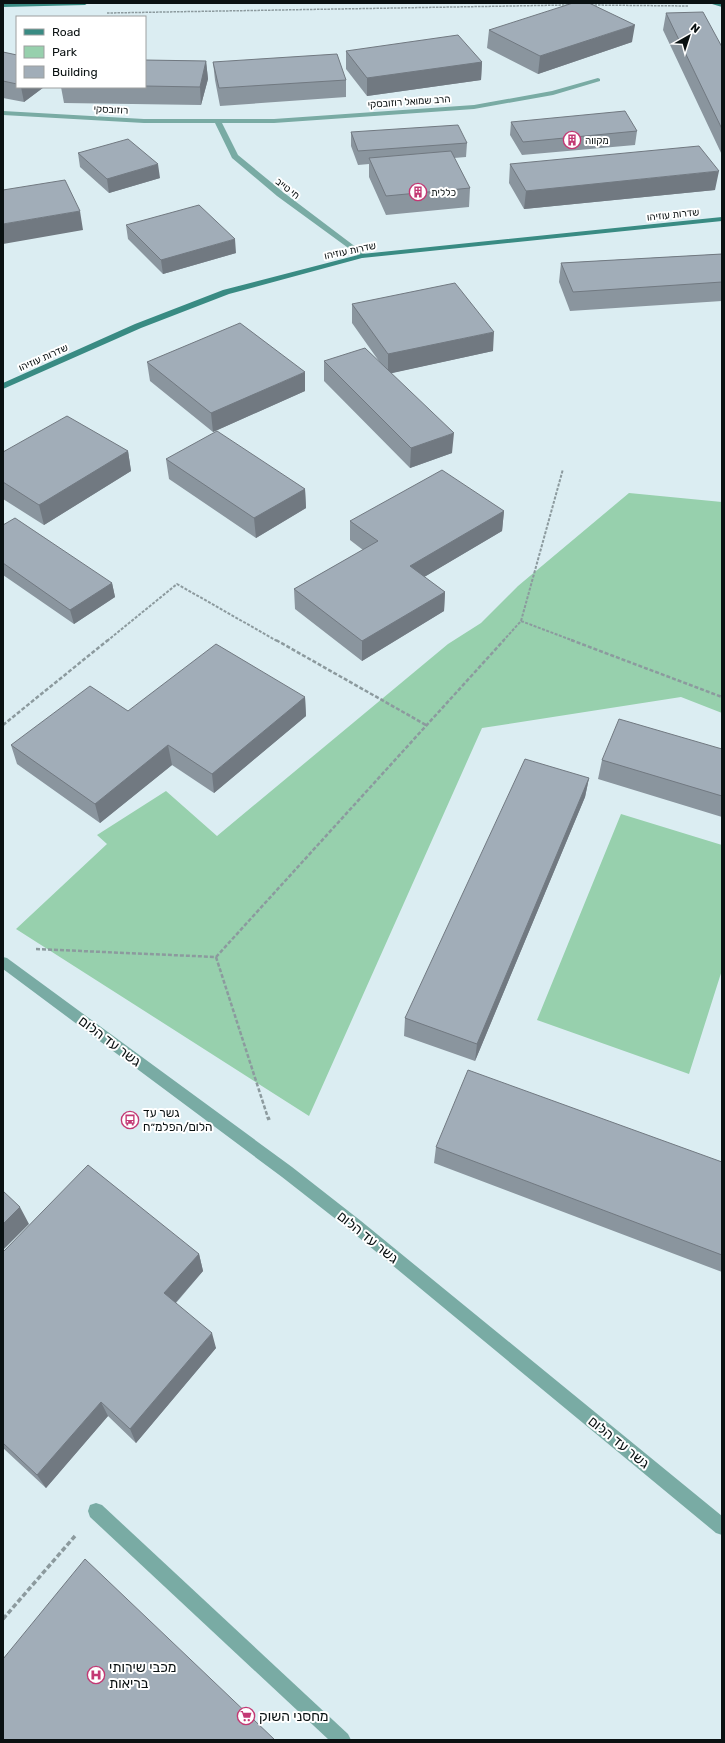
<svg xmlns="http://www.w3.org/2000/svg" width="725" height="1743" font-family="Rubik,'Noto Sans Hebrew',sans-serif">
<rect width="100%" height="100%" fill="#dbedf2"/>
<path fill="#97d0ad" d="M629 493 722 502V713L681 697 482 728 309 1116 16 929 107 844 97 835 166 791 217 836 448 644 481 623 518 586Z
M621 814 722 845V970L689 1074 537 1020Z"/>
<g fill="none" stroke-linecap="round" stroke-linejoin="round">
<path stroke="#8c9a9e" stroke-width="1.5" stroke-dasharray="2.5 1" stroke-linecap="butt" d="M591 5 688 6
M107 13 568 5"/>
<path stroke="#8c9a9e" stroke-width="2" stroke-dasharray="3 1.5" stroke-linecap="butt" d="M521 621 574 641
M107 641 177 584 277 641
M503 641 521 621 563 469"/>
<path stroke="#8c9a9e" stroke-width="2.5" stroke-dasharray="4 2" stroke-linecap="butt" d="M276 640 426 725
M571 640 722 697
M3 725 108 640
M36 949 216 957
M216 957 504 640
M216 957 268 1118"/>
<path stroke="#8c9a9e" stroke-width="3.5" stroke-dasharray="5 2.5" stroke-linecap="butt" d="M268 1117 269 1120
M3 1619 75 1536"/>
<path fill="#79aba4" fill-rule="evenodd" d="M96 1503 102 1505 348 1734 351 1740H329L90 1517 88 1511 90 1505Z"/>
<path fill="#79aba4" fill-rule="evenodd" d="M598 78 600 79V81L553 95 474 109 274 123H222L238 155 283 192 365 254 366 256 362 258 277 196 232 158 215 123H144L3 115V111L144 119H274L474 105 552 91Z
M3 957 7 958 292 1167 361 1221 722 1516V1535L716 1533 351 1231 282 1177 3 969Z"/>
<path fill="#398b83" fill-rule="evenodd" d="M3 3H88L85 5 3 7Z
M711 3H722V7L712 4Z
M722 217V221L362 258 229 294 141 328 3 389V383L135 324 223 290 362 254Z"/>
</g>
<path fill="#8a959e" d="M666 13 722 47V155L663 30Z
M489 30 632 42 538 74 487 48Z
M346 51 482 62 481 80 367 96 346 69Z
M3 52 17 55V87H44L24 102 3 98Z
M145 60 206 61 208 79 201 105 64 103 61 87H145Z
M213 62 346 80V97L220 106 215 80Z
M511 122 637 131 635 145 522 155 510 135Z
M351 132 467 143 466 157 454 158 470 188 469 207 386 215 369 177V164L358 165 351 146Z
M78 153 160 178 109 193 80 167Z
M510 164 715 190 524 209 509 183Z
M126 225 236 253 163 274 128 239Z
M722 254V301L570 311 559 282 561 263Z
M352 304 493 351 391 373 452 453 410 468 324 381V361L381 364 352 323Z
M147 362 305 391 213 432 150 381Z
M128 451 131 471 44 525 3 499V452Z
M166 459 305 489 306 508 256 538 169 479Z
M504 511 502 531 424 577 445 592 444 611 362 661 295 609 294 589 363 550 350 540V521Z
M3 525 112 583 115 597 74 624 3 575Z
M305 697 306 716 214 793 172 765 100 823 17 764 11 745 128 711Z
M722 749V817L598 779 602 760Z
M589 778 585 797 475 1061 404 1036 405 1018Z
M436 1147 722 1162V1272L434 1163Z
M3 1252 199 1254 203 1271 176 1303 216 1348 136 1443 108 1416 46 1488 3 1448Z"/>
<path fill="#717981" d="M635 25 632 42 538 74 540 56Z
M206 61 208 79 201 105 200 87Z
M482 62 481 80 367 96V78Z
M21 87H44L24 102Z
M158 164 160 178 109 193 107 179Z
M719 171 715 190 524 209 526 191Z
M80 211 83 230 3 244V224Z
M235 239 236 253 163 274 161 260Z
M494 332 493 351 388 374V354Z
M305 372V391L213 432 211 413Z
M454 433 452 453 410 468 411 448Z
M128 451 131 471 44 525 39 505Z
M305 489 306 508 256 538 254 518Z
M504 511 502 531 409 586 410 566Z
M112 583 115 597 74 624 70 610Z
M445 592 444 611 362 661V641Z
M305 697 306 716 214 793 212 774Z
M168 745 172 765 100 823 95 804Z
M589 778 585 797 475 1061 477 1044Z
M20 1207 29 1224 3 1250V1224Z
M199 1254 203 1271 169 1310 164 1293Z
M212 1333 216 1348 136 1443 130 1429Z
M101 1402 108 1416 46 1488 37 1475Z"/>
<path fill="#a1adb8" stroke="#717981" d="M573 3H589L635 25 540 56 489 30Z
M703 12 722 47V129L666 13Z
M458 35 482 62 367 78 346 51Z
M3 52 17 55V84L3 81Z
M337 54 346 80 219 88 213 62Z
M145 60 206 61 200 87 145 86Z
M625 111 637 131 523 142 511 122Z
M458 125 467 143 358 151 351 132Z
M128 139 158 164 107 179 78 153Z
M699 146 719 171 526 191 510 164Z
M451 151 470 188 386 196 369 158Z
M65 180 80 211 3 224V190Z
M199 205 235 239 161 260 126 225Z
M722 254V282L573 292 561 263Z
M455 283 494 332 388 354 352 304Z
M240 323 305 372 211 413 147 362Z
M365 348 454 433 411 448 324 361Z
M67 416 128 451 39 505 3 482V452Z
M217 431 305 489 254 518 166 459Z
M442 470 504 511 410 566 445 592 362 641 294 589 378 541 350 521Z
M15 518 112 583 70 610 3 563V525Z
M216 644 305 697 212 774 168 745 95 804 11 745 90 686 128 711Z
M619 719 722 749V796L602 760Z
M525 759 589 778 477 1044 405 1018Z
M468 1070 722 1162V1255L436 1147Z
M88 1165 199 1254 164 1293 212 1333 130 1429 101 1402 37 1475 3 1443V1252Z
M3 1191 20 1207 3 1224Z
M85 1559 275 1740H3V1659Z"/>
<defs>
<symbol id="building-ring" viewBox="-11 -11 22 22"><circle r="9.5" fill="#fff" stroke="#c33974" stroke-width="1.5"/><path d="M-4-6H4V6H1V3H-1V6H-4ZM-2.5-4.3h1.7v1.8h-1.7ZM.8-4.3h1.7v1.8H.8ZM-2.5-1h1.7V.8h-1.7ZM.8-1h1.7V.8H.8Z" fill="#c33974"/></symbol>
<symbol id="bus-ring" viewBox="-11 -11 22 22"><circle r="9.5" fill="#fff" stroke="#c33974" stroke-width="1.5"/><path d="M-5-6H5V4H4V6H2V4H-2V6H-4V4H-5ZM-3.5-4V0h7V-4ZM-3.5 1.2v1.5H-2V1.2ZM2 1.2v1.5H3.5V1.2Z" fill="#c33974"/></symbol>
<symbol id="hospital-ring" viewBox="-11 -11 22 22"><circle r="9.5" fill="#fff" stroke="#c33974" stroke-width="1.5"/><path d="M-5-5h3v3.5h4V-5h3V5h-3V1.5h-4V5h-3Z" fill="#c33974"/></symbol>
<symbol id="supermarket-ring" viewBox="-11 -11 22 22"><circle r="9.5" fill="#fff" stroke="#c33974" stroke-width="1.5"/><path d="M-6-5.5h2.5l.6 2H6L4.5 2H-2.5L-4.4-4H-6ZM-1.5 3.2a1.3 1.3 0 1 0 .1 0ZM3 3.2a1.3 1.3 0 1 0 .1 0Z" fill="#c33974"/></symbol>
</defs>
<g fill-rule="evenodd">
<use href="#building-ring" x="562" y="130" width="20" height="20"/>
<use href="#building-ring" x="408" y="182" width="20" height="20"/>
<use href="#bus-ring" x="120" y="1110" width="20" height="20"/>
<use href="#hospital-ring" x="86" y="1665" width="20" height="20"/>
<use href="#supermarket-ring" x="236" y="1706" width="20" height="20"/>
</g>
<g text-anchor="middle" stroke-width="4" stroke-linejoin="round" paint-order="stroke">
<g font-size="10" fill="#0a1112" stroke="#fff">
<text transform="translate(409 101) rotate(-4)" y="4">הרב שמואל רוזובסקי</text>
<text transform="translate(111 109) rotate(3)" y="4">רוזובסקי</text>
<text transform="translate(288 188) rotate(38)" y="4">חי טייב</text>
<text transform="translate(673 214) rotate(-6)" y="4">שדרות עוזיהו</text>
<text transform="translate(350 250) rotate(-12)" y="4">שדרות עוזיהו</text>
<text transform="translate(43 357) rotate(-24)" y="4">שדרות עוזיהו</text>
</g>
<g font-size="10" fill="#0a1112" stroke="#fff" text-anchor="start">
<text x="585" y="144">מקווה</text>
<text x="431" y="196">כללית</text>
</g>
<g font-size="12" fill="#0a1112" stroke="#fff" text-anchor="start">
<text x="143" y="1117">גשר עד<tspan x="143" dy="14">הלום/הפלמ״ח</tspan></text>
</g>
<g font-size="14" fill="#0a1112" stroke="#fff">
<text transform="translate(110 1041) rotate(37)" y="5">גשר עד הלום</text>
<text transform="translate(368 1237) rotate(39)" y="5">גשר עד הלום</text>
<text transform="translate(619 1442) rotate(39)" y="5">גשר עד הלום</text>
</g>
<g font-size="14" fill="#0a1112" stroke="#fff" text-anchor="start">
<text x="109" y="1672">מכבי שירותי<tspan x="109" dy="16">בריאות</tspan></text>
<text x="259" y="1721">מחסני השוק</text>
</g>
</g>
<rect width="725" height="1743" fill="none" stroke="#0a1112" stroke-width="8"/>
<rect x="16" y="16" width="130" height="72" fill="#ffffff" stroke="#9da0a0"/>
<rect x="24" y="29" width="20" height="6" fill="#398b83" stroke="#9da0a0"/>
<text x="52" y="36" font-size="12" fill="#0a1112">Road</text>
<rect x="24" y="46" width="20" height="12" fill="#97d0ad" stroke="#9da0a0"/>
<text x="52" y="56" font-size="12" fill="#0a1112">Park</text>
<rect x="24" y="66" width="20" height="12" fill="#a1adb8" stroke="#9da0a0"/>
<text x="52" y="76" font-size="12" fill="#0a1112">Building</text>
<g transform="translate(689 36) rotate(39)" stroke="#ffffff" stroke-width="3" paint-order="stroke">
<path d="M0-3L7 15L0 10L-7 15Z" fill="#0a1112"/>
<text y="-6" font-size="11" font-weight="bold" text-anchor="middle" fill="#0a1112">N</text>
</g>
</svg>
